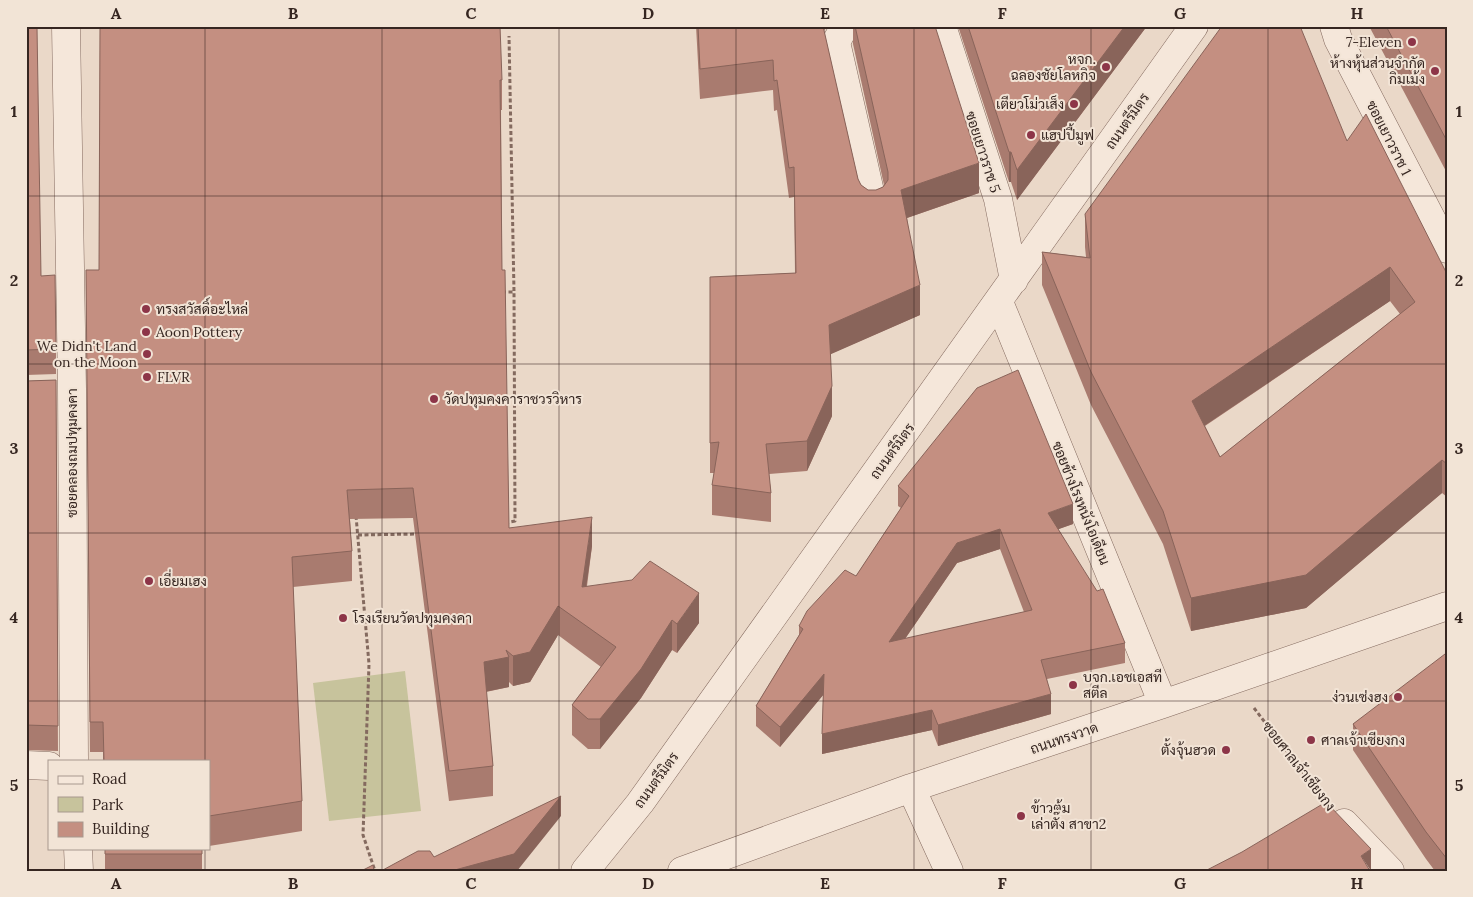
<svg xmlns="http://www.w3.org/2000/svg" width="1473" height="897" font-family="Lora,Sarabun,serif">
<rect width="100%" height="100%" fill="#ead8c8"/>
<path fill="#c7c39c" d="M405 671 421 811 329 821 313 683Z"/>
<g fill="none" stroke-linecap="round" stroke-linejoin="round">
<defs>
<path id="minor" d="M66 26 72 389 74 761
M845 26 836 42 873 205
M942 26 998 199 1014 280
M1334 26 1338 39 1447 249
M999 302 1163 704
M26 765 49 766
M911 788 949 871
M1344 823 1390 871
M78 848 79 871
M585 871 640 803 1194 26
M682 871 911 788 1163 704 1447 606"/>
</defs>
<use href="#minor" stroke="#846a5f" stroke-width="29"/>
<path stroke="#846a5f" stroke-width="3" stroke-dasharray="4 2.5" stroke-linecap="butt" d="M502 292H514L509 36
M356 516 369 664 363 835 375 871
M505 523 515 521 514 292
M358 535 418 534
M1254 708 1322 797"/>
<use href="#minor" stroke="#f5e7da" stroke-width="28"/>
</g>
<path fill="#a97b6f" fill-rule="evenodd" d="M100 26 502 80V110H501L502 270 509 528 592 546 587 586 699 623 677 653 672 650 641 698 600 749H588L572 735V705L601 667 558 635 530 682 513 686 509 682V687L486 692 493 766V796L449 801 413 518 350 519 352 551V581L293 587 302 801V831L209 846V761H103V752H90L86 270H99Z
M696 26H827L824 31 858 179 861 185 868 190H876L883 187 884 185 853 44V26H935L979 193 907 218 920 315 830 354 832 416 807 471 769 474 771 493V522L712 515V485L714 473H710V277L795 273 794 197 789 198 777 110 774 111 773 90 700 99Z
M958 26H1147L1017 200 1011 182H1009Z
M1369 26H1447V173Z
M26 27 41 276 56 349V374L26 375Z
M1347 141 1447 274V497L1442 493 1306 608 1191 631 1163 544 1091 405 1042 285V252L1086 257 1085 247V214ZM1390 301 1400 314 1220 457 1205 426Z
M56 380 58 751 26 750V381Z
M898 486 1073 524 1058 529 1125 643V663L1047 679 1051 714 938 746 932 730 822 754 823 695 780 747 756 726V706L799 635V626L856 576 901 508 898 506ZM1000 549 1024 612 905 639 957 563Z
M1447 657V871H1435L1426 859 1353 750V724Z
M105 848H202V871H105Z"/>
<path fill="#89645a" d="M1125 26H1147L1017 200V170Z
M1009 152H1011V182H1009Z
M979 163V193L901 220V190Z
M1390 267V301L1192 434V401Z
M920 285V315L829 355V325Z
M832 386V416L807 471V441Z
M1442 460V493L1306 608 1191 631V598Z
M1073 504V524L1048 533V513Z
M592 517V546L582 616V587Z
M1000 529V549L957 563 889 662V642L957 543Z
M699 593V623L677 653V624Z
M558 606V635L530 682 513 686V656Z
M672 620V650L641 698 600 749V719Z
M509 657V687L484 692V662Z
M824 674V694L780 747V727Z
M1051 694V714L938 746V725Z
M932 710V730L822 754V734Z
M561 796V816L517 871H451Z
M1371 849V871L1361 856Z"/>
<path fill="#c48f81" stroke="#89645a" fill-rule="evenodd" d="M100 26H500L502 80H500L502 270H505L509 528 592 517 582 587 632 580 650 561 699 593 677 624 672 620 641 669 600 719H588L572 705 616 647 558 606 530 652 513 656 506 650 509 657 484 662 493 766 449 771 413 488 347 490 352 551 292 557 302 801 209 816V761H104L103 722H90L86 270H99Z
M698 26H823L858 179 861 185 868 190H876L883 187 888 180V172L855 26H935L979 163 901 190 920 285 829 325 832 386 807 441 766 444 771 493 712 485 719 442 710 443V277L796 273 794 167 789 168 777 80 774 81 773 60 700 69Z
M968 26H1125L1017 170 1011 152H1009Z
M1222 26H1300L1347 141 1366 114 1447 274V464L1442 460 1306 575 1191 598 1163 511 1091 372 1042 252 1090 258 1085 214ZM1390 267 1415 302 1220 457 1192 401Z
M1386 26H1447V141Z
M26 27H37L41 276 55 275 56 349 26 350Z
M1018 370 1073 504 1048 513 1097 591 1103 589 1125 643 1041 660 1051 694 938 725 932 710 822 734 824 674 780 727 756 706 803 629 799 626 807 611 845 570 856 576 909 496 898 486 977 388ZM1000 529 1032 610 889 642 957 543Z
M56 380 58 726 26 725V381Z
M1445 654 1447 657V859L1426 832 1353 724Z
M561 796 514 854 451 871H381L418 851H430L434 857Z
M1326 802 1371 849 1361 856 1370 871H1205L1242 852Z
M105 848H202V854H105Z
M373 865 374 871H361Z"/>
<path fill="none" stroke="#362621" stroke-width="1" stroke-opacity="0.55" d="M205 26V761M382 26V871M559 26V871M736 26V871M914 26V871M1091 26V871M1268 26V871M26 196H1447M26 364H1447M26 533H1447M26 701H1447M205 848V871"/>
<g fill="#8d3548" stroke="#f2e4d6" stroke-width="2">
<circle cx="1412" cy="42" r="5"/>
<circle cx="1106" cy="67" r="5"/>
<circle cx="1435" cy="71" r="5"/>
<circle cx="1074" cy="104" r="5"/>
<circle cx="1031" cy="135" r="5"/>
<circle cx="146" cy="309" r="5"/>
<circle cx="146" cy="332" r="5"/>
<circle cx="147" cy="354" r="5"/>
<circle cx="147" cy="377" r="5"/>
<circle cx="434" cy="399" r="5"/>
<circle cx="149" cy="581" r="5"/>
<circle cx="343" cy="618" r="5"/>
<circle cx="1073" cy="685" r="5"/>
<circle cx="1398" cy="697" r="5"/>
<circle cx="1311" cy="740" r="5"/>
<circle cx="1226" cy="750" r="5"/>
<circle cx="1021" cy="816" r="5"/>
</g>
<g text-anchor="middle" stroke-width="4" stroke-linejoin="round" paint-order="stroke">
<g font-size="14" fill="#362621" stroke="#f2e4d6" text-anchor="start">
<text x="1402" y="47" text-anchor="end">7-Eleven</text>
<text x="1096" y="64" text-anchor="end">หจก.<tspan x="1096" dy="16">ฉลองชัยโลหกิจ</tspan></text>
<text x="1425" y="68" text-anchor="end">ห้างหุ้นส่วนจำกัด<tspan x="1425" dy="16">กิมเม้ง</tspan></text>
<text x="1064" y="109" text-anchor="end">เตียวโม่วเส็ง</text>
<text x="1041" y="140">แฮปปี้มูฟ</text>
<text x="156" y="314">ทรงสวัสดิ์อะไหล่</text>
<text x="156" y="337">Aoon Pottery</text>
<text x="137" y="351" text-anchor="end">We Didn't Land<tspan x="137" dy="16">on the Moon</tspan></text>
<text x="157" y="382">FLVR</text>
<text x="444" y="404">วัดปทุมคงคาราชวรวิหาร</text>
<text x="159" y="586">เอี่ยมเฮง</text>
<text x="353" y="623">โรงเรียนวัดปทุมคงคา</text>
<text x="1083" y="682">บจก.เอชเอสที<tspan x="1083" dy="16">สตีล</tspan></text>
<text x="1388" y="702" text-anchor="end">ง่วนเซ่งฮง</text>
<text x="1321" y="745">ศาลเจ้าเซียงกง</text>
<text x="1216" y="755" text-anchor="end">ตั้งจุ้นฮวด</text>
<text x="1031" y="813">ข้าวต้ม<tspan x="1031" dy="16">เล่าตั๊ง สาขา2</tspan></text>
</g>
<g font-size="14" fill="#362621" stroke="#f2e4d6">
<text transform="translate(1127 121) rotate(-55)" y="5">ถนนตรีมิตร</text>
<text transform="translate(1389 138) rotate(63)" y="5">ซอยเยาวราช 1</text>
<text transform="translate(983 152) rotate(72)" y="5">ซอยเยาวราช 5</text>
<text transform="translate(892 451) rotate(-54)" y="5">ถนนตรีมิตร</text>
<text transform="translate(72 453) rotate(-90)" y="5">ซอยคลองถมปทุมคงคา</text>
<text transform="translate(1081 503) rotate(68)" y="5">ซอยข้างโรงหนังโอเดียน</text>
<text transform="translate(1064 738) rotate(-19)" y="5">ถนนทรงวาด</text>
<text transform="translate(1299 766) rotate(52)" y="5">ซอยศาลเจ้าเชียงกง</text>
<text transform="translate(656 780) rotate(-54)" y="5">ถนนตรีมิตร</text>
</g>
</g>
<rect width="1473" height="897" fill="none" stroke="#f2e4d6" stroke-width="55"/>
<rect x="48" y="760" width="162" height="90" fill="#f2e4d6" stroke="#a7988e"/>
<rect x="58" y="776" width="25" height="8" fill="#f5e7da" stroke="#a7988e"/>
<text x="92" y="784" font-size="15" fill="#362621">Road</text>
<rect x="58" y="797" width="25" height="15" fill="#c7c39c" stroke="#a7988e"/>
<text x="92" y="810" font-size="15" fill="#362621">Park</text>
<rect x="58" y="822" width="25" height="15" fill="#c48f81" stroke="#a7988e"/>
<text x="92" y="834" font-size="15" fill="#362621">Building</text>
<rect x="28" y="28" width="1418" height="842" fill="none" stroke="#362621" stroke-width="2"/>
<g font-size="16" text-anchor="middle" font-weight="bold" fill="#362621">
<text x="116" y="19">A</text>
<text x="293" y="19">B</text>
<text x="471" y="19">C</text>
<text x="648" y="19">D</text>
<text x="825" y="19">E</text>
<text x="1002" y="19">F</text>
<text x="1180" y="19">G</text>
<text x="1357" y="19">H</text>
<text x="14" y="117">1</text>
<text x="1459" y="117">1</text>
<text x="14" y="286">2</text>
<text x="1459" y="286">2</text>
<text x="14" y="454">3</text>
<text x="1459" y="454">3</text>
<text x="14" y="623">4</text>
<text x="1459" y="623">4</text>
<text x="14" y="791">5</text>
<text x="1459" y="791">5</text>
<text x="116" y="889">A</text>
<text x="293" y="889">B</text>
<text x="471" y="889">C</text>
<text x="648" y="889">D</text>
<text x="825" y="889">E</text>
<text x="1002" y="889">F</text>
<text x="1180" y="889">G</text>
<text x="1357" y="889">H</text>
</g>
</svg>
